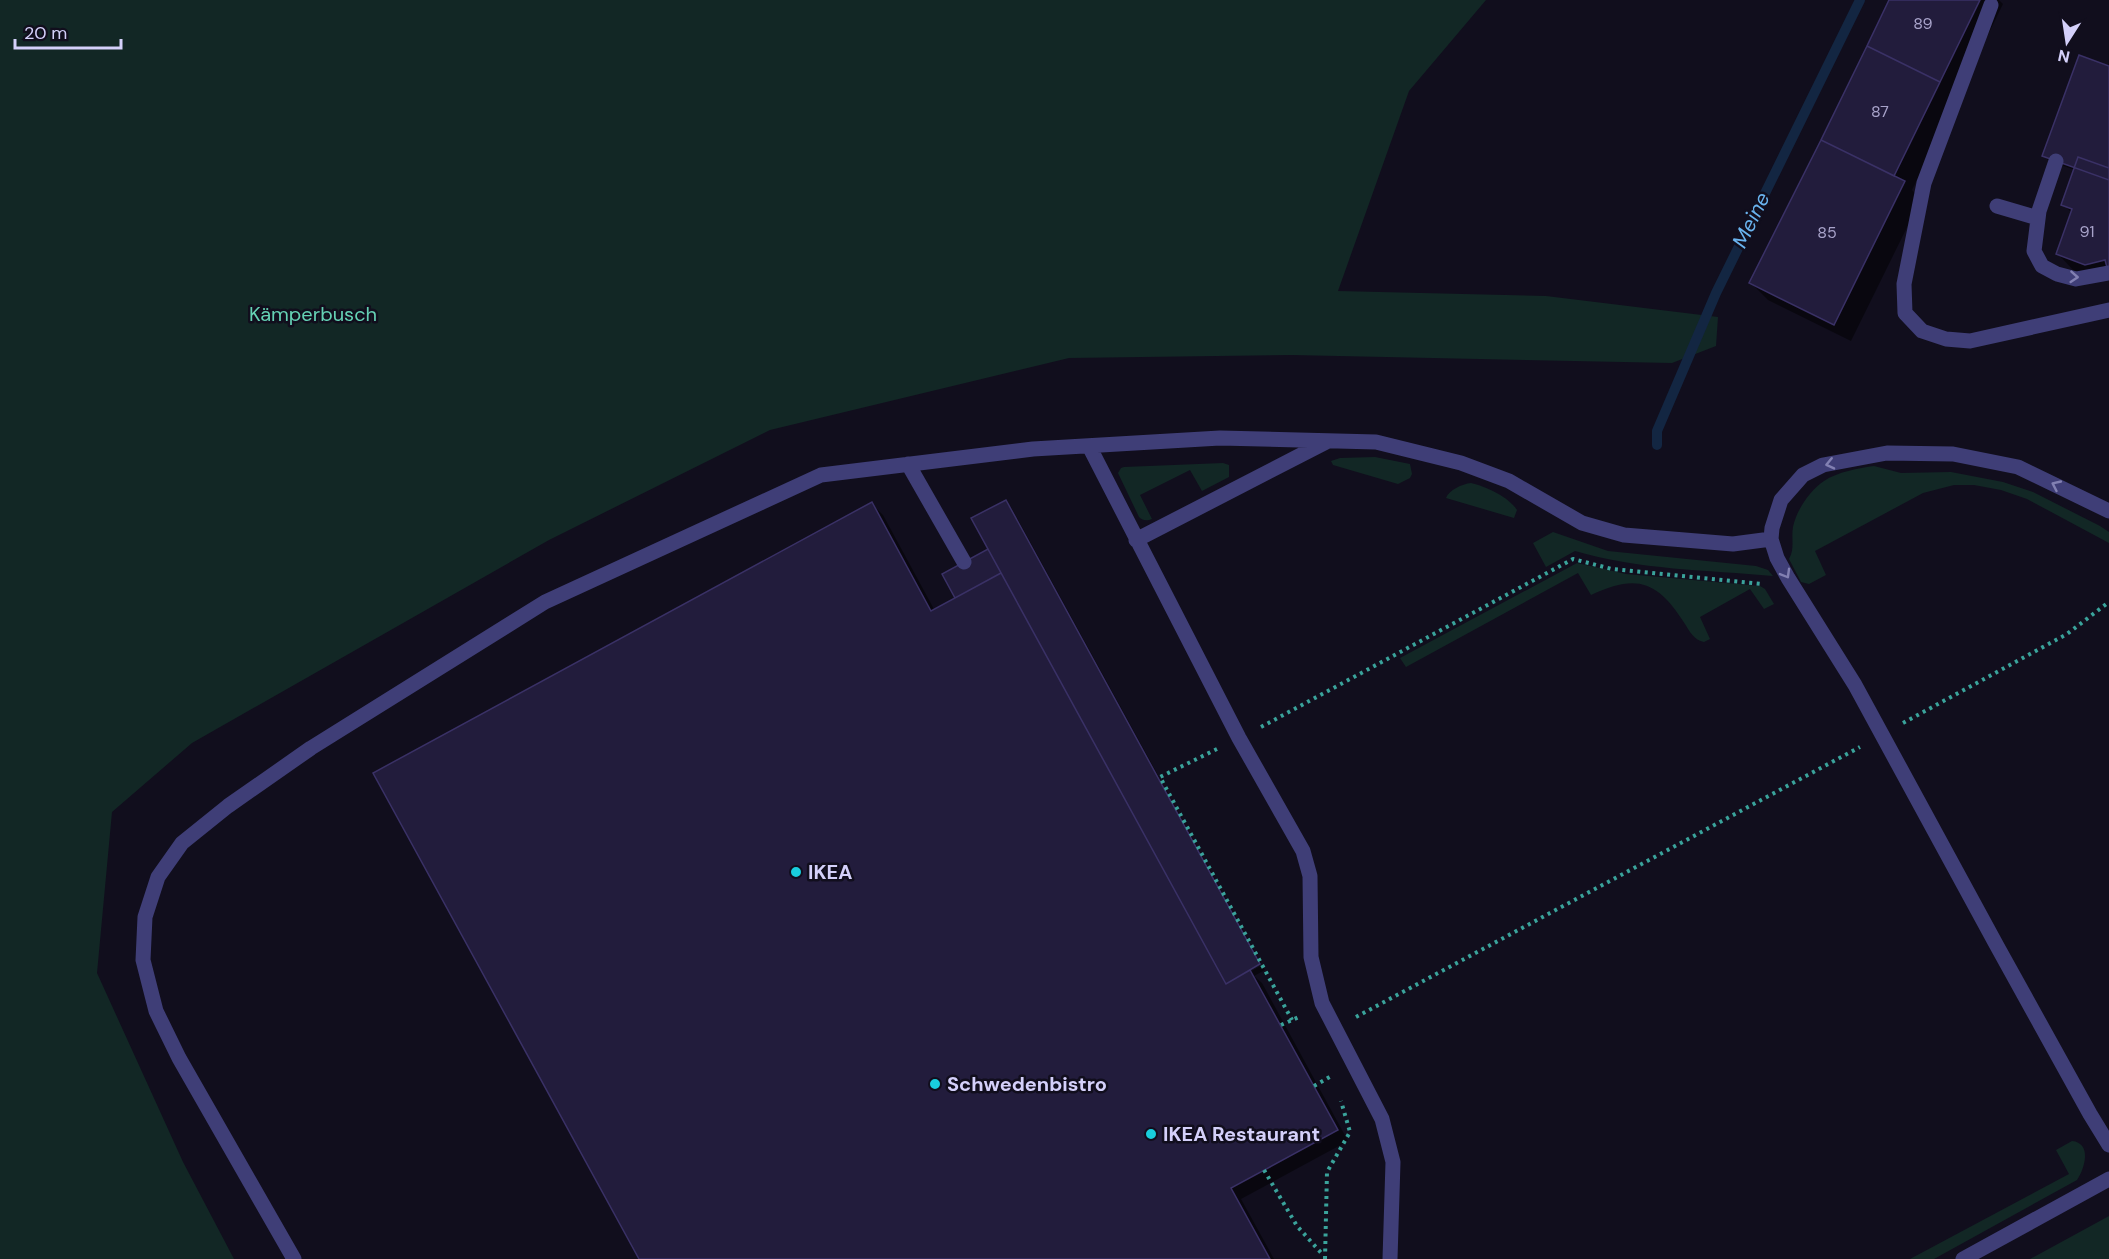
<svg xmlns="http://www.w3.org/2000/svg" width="2109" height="1259" font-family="'DM Sans',sans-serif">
<rect width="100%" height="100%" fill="#110e1d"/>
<path fill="#122725" d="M0 0H1486L1409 91 1338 291 1546 296 1718 317 1716 346 1672 363 1292 355 1069 358 770 430 549 540 192 743 112 812 97 973 183 1162 234 1259H0Z
M1375 457 1410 464 1412 474 1410 478 1398 484 1333 465 1331 461 1340 458Z
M1223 463 1229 465V477L1202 491 1190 470 1140 495 1152 519C1147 521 1143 521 1139 517L1118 473 1121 468 1124 467Z
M1874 466 1901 473 1951 472 2003 482 2033 492 2100 526 2109 532V543L2027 499 2001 490 1974 485H1954L1923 493 1815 551 1826 575 1809 584 1801 582 1789 559C1795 548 1791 539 1793 527 1796 511 1810 490 1824 481 1837 472 1859 468 1874 466Z
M1471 483C1485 486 1509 497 1517 510L1514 518 1446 498C1449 490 1462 484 1471 483Z
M1553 532 1608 551 1756 566 1768 570 1773 576C1707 570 1639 570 1575 551L1546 567 1533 543Z
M1577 563 1626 574 1760 586 1765 589 1774 604 1764 609 1750 589 1700 617 1710 639 1704 642C1694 640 1690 632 1685 624 1658 581 1637 573 1591 595L1578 573 1406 667 1400 658Z
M2072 1141C2092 1143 2085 1168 2077 1180L1934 1259H1910L2069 1174 2056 1150Z
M2109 1216V1259H2030Z"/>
<path fill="#0007" d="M1891 0H1999L2003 4 1912 190 1921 199 1851 341 1768 300 1751 283Z
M2109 67V280L2103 281 2074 271 2058 254 2072 213 2063 204 2075 170 2049 161 2044 156Z
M1005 502 1011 507 1261 963 1229 980V984L1262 965 1265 970 1254 976 1262 983 1348 1141 1241 1199 1274 1259H641L872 504 883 515 935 611 958 598 990 549Z"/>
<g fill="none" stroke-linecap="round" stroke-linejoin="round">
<path stroke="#132642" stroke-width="10" d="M1657 445V431L1716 293 1860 0"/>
</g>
<path fill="#221c3c" stroke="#3a3166" stroke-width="1.5" d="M1889 0H1980L1940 82 1867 46Z
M1867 46 1940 82 1894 176 1821 140Z
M2079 55 2109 66V180L2042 156Z
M1821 140 1905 181 1834 325 1749 283Z
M2078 157 2109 168V275L2105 260 2085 265 2056 254 2072 209 2061 205Z
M1006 500 1260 964 1226 984 971 518Z
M872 502 931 611 1001 573 1226 984 1250 970 1338 1130 1231 1188 1270 1259H639L373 773Z
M988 549 1001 573 955 598 942 574Z"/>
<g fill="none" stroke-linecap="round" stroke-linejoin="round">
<path stroke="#3aa39b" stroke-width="4" stroke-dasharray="3 4.5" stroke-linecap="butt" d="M1903 723 2067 634 2109 602
M1261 727 1573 559 1612 569 1762 584
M1217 749 1160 777 1292 1020
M1356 1017 1860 747
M1281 1025 1299 1017 1301 1019
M1314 1086 1333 1075
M1264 1170 1297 1226 1323 1255
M1325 1259 1327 1172 1350 1132 1341 1101"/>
<path stroke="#3f3e77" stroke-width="15" d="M1991 5 1924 183 1904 284 1905 313 1922 331 1946 339 1970 341 2109 310
M2056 161 2039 211 2034 251 2042 266 2057 274 2076 279 2108 273
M1997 206 2038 218
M1089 446 1239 738 1303 851 1310 876 1311 957 1322 1003 1382 1119 1393 1162 1390 1259
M908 464 964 562
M2109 511 2018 467 1953 454 1887 453 1823 465 1803 475 1781 500 1772 528 1771 539 1777 558 1788 578 1855 685 1997 946 2090 1114 2109 1145
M1136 540 1328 441
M294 1259 179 1058 156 1011 143 960 145 917 158 877 182 843 228 806 311 748 545 602 821 475 1033 449 1220 438 1376 442 1461 463 1509 481 1582 523 1624 535 1733 544 1771 539
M1963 1259 2109 1179"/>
</g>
<defs><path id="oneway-chevron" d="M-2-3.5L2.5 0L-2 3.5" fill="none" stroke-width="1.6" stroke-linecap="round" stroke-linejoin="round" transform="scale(1.5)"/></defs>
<g stroke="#8280b2">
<use href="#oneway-chevron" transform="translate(2074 277) rotate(4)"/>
<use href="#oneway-chevron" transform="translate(1830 464) rotate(167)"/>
<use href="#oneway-chevron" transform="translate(2056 485) rotate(-155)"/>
<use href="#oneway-chevron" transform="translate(1786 574) rotate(60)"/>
</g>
<g fill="#19cddd" stroke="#110e1d" stroke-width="2">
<circle cx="796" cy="872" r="6"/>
<circle cx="935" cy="1084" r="6"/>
<circle cx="1151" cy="1134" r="6"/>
</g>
<g text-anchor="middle" stroke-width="5" stroke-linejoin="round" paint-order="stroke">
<g font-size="16" fill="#a8a3ca">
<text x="1923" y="29">89</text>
<text x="1880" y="117">87</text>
<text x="2087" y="237">91</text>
<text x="1827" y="238">85</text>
</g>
<g font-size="20" fill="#65d1b4" stroke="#110e1d">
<text x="313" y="321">Kämperbusch</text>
</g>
<g font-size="20" font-weight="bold" fill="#d4d0fa" stroke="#110e1d" text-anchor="start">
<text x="808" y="879">IKEA</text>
<text x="947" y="1091">Schwedenbistro</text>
<text x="1163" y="1141">IKEA Restaurant</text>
</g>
<g font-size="21" font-style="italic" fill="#69b3ee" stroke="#110e1d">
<text transform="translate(1751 220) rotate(-64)" y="7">Meine</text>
</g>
</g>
<g transform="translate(2067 42) rotate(192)" stroke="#110e1d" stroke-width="4.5" paint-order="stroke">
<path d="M0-4.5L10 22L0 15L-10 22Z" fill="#d4d0fa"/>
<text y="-9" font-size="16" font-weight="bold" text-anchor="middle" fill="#d4d0fa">N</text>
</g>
<path d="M15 39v9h106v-9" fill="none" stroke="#d4d0fa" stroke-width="3"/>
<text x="24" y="39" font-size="18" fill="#d4d0fa" stroke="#110e1d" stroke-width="4.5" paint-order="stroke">20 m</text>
</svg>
